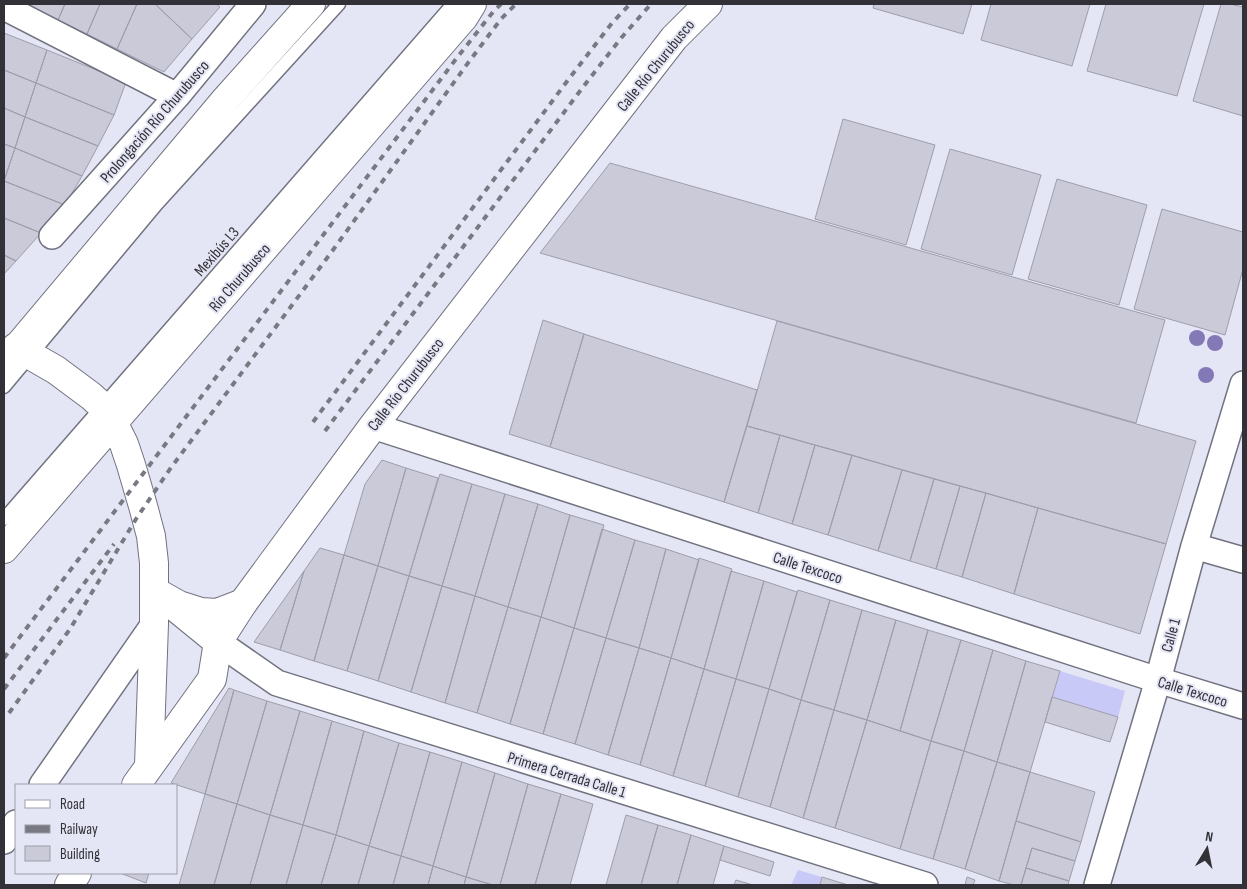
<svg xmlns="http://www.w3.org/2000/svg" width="1247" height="889" font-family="'Sofia Sans Condensed',sans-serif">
<rect width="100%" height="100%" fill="#e5e6f5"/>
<path fill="#c8c9f6" d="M1060 671 1125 691 1118 717 1052 697Z
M798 870 822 877 820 885H791Z"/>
<path fill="#cacad9" stroke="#9d9dac" d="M27 4H65L58 20Z
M65 4H100L87 34 58 20Z
M100 4H137L117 49 87 34Z
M137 4H155L192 39 164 72 117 49Z
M155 4H216L220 7 192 39Z
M874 4H972L963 34 873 8Z
M991 4H1090L1072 66 981 40Z
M1106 4H1204L1177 96 1087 71Z
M1221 4H1230L1243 7V116L1193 101Z
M4 33 47 50 36 83 4 70Z
M47 50 126 82 114 115 36 83Z
M4 70 36 83 25 117 4 108Z
M36 83 114 115 98 146 25 117Z
M4 108 25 117 15 148 4 144Z
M25 117 98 146 82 176 15 148Z
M843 119 935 145 906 245 815 219Z
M4 144 15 148 4 181Z
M15 148 82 176 65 205 4 181Z
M950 149 1041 175 1012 275 921 249Z
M610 163 1165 320 1136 423 540 253Z
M1057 179 1147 205 1119 305 1028 279Z
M4 181 65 205 41 233 4 218Z
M1162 209 1243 232V269L1225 335 1134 309Z
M4 218 41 233 16 261 4 255Z
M4 255 16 261 4 274Z
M543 320 584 334 550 447 509 434Z
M777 321 1196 441 1166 544 747 426Z
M584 334 757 390 724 502 550 447Z
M747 426 780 435 758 513 724 502Z
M780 435 815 445 792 524 758 513Z
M815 445 852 455 828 535 792 524Z
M852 455 902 470 878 551 828 535Z
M382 460 406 468 378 566 344 555 365 484Z
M406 468 438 478 409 576 378 566Z
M902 470 934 479 910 561 878 551Z
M440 474 472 484 442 586 409 576Z
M934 479 960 486 936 569 910 561Z
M472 484 505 494 475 596 442 586Z
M960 486 986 493 962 577 936 569Z
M986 493 1038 508 1014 594 962 577Z
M505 494 538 504 508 607 475 596Z
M538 504 570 515 541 617 508 607Z
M1038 508 1166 544 1140 634 1014 594Z
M570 515 604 525 574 628 541 617Z
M602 529 635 540 606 638 574 628Z
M635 540 666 549 639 648 606 638Z
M320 548 344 555 314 661 280 650 304 571Z
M666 549 699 560 671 658 639 648Z
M344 555 378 566 347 671 314 661Z
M699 558 732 569 704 669 671 658Z
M378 566 409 576 378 681 347 671Z
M304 571 280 650 254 642Z
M731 571 764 581 736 679 704 669Z
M409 576 442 586 411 692 378 681Z
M764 581 797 592 769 689 736 679Z
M442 586 475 596 445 703 411 692Z
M798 590 830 600 801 700 769 689Z
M475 596 508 607 477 713 445 703Z
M830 600 862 610 834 710 801 700Z
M508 607 541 617 510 724 477 713Z
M862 610 896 620 867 720 834 710Z
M541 617 574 628 543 734 510 724Z
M896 620 928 630 900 731 867 720Z
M574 628 606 638 575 744 543 734Z
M928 630 961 640 931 741 900 731Z
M606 638 639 648 608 755 575 744Z
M961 640 993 650 964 751 931 741Z
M639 648 671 658 640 765 608 755Z
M993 650 1026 661 997 762 964 751Z
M671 658 704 669 673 776 640 765Z
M1026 661 1060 671 1030 772 997 762Z
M704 669 736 679 705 786 673 776Z
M736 679 769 689 738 797 705 786Z
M229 688 234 690 205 794 171 783Z
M769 689 801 700 770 807 738 797Z
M234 690 267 701 237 804 205 794Z
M1052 697 1118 717 1110 742 1045 722Z
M801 700 834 710 803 818 770 807Z
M267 701 300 711 270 815 237 804Z
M834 710 867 720 835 828 803 818Z
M300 711 332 721 303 825 270 815Z
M867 720 931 741 900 849 835 828Z
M332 721 364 731 336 835 303 825Z
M364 731 399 743 369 846 336 835Z
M931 741 964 751 933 859 900 849Z
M399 743 430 752 401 856 369 846Z
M964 751 997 762 965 869 933 859Z
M430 752 462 762 433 866 401 856Z
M462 762 495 773 466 877 433 866Z
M997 762 1030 772 999 881 965 869Z
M1030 772 1095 792 1081 842 1016 821Z
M495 773 528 784 500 885H493L466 877Z
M528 784 561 794 535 885H500Z
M205 794 237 804 214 885H179Z
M561 794 593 804 570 885H535Z
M237 804 270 815 250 885H214Z
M270 815 303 825 286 885H250Z
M626 815 658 825 641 885H606Z
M1016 821 1081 842 1075 861 1032 848 1021 885H1014L999 881Z
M303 825 336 835 321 885H286Z
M658 825 691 835 677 885H641Z
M336 835 369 846 358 885H321Z
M691 835 724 846 713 885H677Z
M369 846 401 856 393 885H358Z
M724 846 774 862 770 876 720 860Z
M1032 848 1075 861 1069 881 1026 868Z
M401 856 433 866 428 885H393Z
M433 866 466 877 464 885H428Z
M1026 868 1069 881 1068 885H1021Z
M120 873H149L146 883Z
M466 877 493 885H464Z
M822 877 848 885H820Z
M967 877 975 880 973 885H965Z
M736 880 753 885H734Z"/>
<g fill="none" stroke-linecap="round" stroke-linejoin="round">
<defs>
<path id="lane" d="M4 387 157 204 339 4
M4 519 453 4"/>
<path id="street" d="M4 7 177 96
M52 236 177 96 253 4
M373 426 1158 680 1243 706
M1194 546 1243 560
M218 642 277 683 925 885
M42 785 154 624
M4 841 16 823
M1097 885 1158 680 1194 546 1243 384"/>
<path id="secondary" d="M136 785 212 679 218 642 243 603 373 426 674 38 708 4
M69 885 77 873"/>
<path id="primary" d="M16 347 56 370 91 396 102 406 113 422 124 444 131 465 143 506 151 536 154 563V624L149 765
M4 363 226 99 311 4
M4 549 464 17 472 4
M154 591 179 605 201 612 217 613 243 603
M175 607 218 642"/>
</defs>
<use href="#lane" stroke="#727380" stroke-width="15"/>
<use href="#street" stroke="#727380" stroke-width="28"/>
<use href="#secondary" stroke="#727380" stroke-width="30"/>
<use href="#primary" stroke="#727380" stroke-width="30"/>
<use href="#lane" stroke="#fff" stroke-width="12"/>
<use href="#street" stroke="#fff" stroke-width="25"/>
<use href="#secondary" stroke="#fff" stroke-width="28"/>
<use href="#primary" stroke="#fff" stroke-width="28"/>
<path stroke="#787982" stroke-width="4" stroke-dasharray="6 6" stroke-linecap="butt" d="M313 422 568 80 612 23 630 4
M325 431 583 87 622 37 651 4
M4 658 456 59 493 12 501 4
M4 689 114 544
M9 713 70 629 136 519 170 469 333 250 465 67 501 19 516 4"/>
</g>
<g fill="#8479b7">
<circle cx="1197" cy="338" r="8"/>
<circle cx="1215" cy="343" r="8"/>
<circle cx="1206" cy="375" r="8"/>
</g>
<g text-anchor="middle" stroke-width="4" stroke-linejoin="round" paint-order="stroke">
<g font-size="16" fill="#313137" stroke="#e5e6f5">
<text transform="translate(655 65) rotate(-51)" y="6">Calle Río Churubusco</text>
<text transform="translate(154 121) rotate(-49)" y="6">Prolongación Río Churubusco</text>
<text transform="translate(216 251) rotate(-49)" y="6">Mexibús L3</text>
<text transform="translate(239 277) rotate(-49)" y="6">Río Churubusco</text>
<text transform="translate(405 384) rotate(-52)" y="6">Calle Río Churubusco</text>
<text transform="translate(808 567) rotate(18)" y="6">Calle Texcoco</text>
<text transform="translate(1170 635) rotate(-75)" y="6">Calle 1</text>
<text transform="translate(1193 691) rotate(17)" y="6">Calle Texcoco</text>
<text transform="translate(567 774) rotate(17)" y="6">Primera Cerrada Calle 1</text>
</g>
</g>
<rect width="1247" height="889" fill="none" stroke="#313137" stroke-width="10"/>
<rect x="15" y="784" width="162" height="90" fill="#e5e6f5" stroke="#9d9ea9"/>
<rect x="25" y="800" width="25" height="8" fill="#ffffff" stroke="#9d9ea9"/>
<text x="60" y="809" font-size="15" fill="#313137">Road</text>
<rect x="25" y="825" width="25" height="8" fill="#787982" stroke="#9d9ea9"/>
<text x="60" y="834" font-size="15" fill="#313137">Railway</text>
<rect x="25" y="846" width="25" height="15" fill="#cacad9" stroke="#9d9ea9"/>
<text x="60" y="859" font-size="15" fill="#313137">Building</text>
<g transform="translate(1207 849) rotate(10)" stroke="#e5e6f5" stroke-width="4" paint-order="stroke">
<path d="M0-4L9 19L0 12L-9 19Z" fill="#313137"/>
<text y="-8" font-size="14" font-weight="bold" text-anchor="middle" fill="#313137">N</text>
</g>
</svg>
